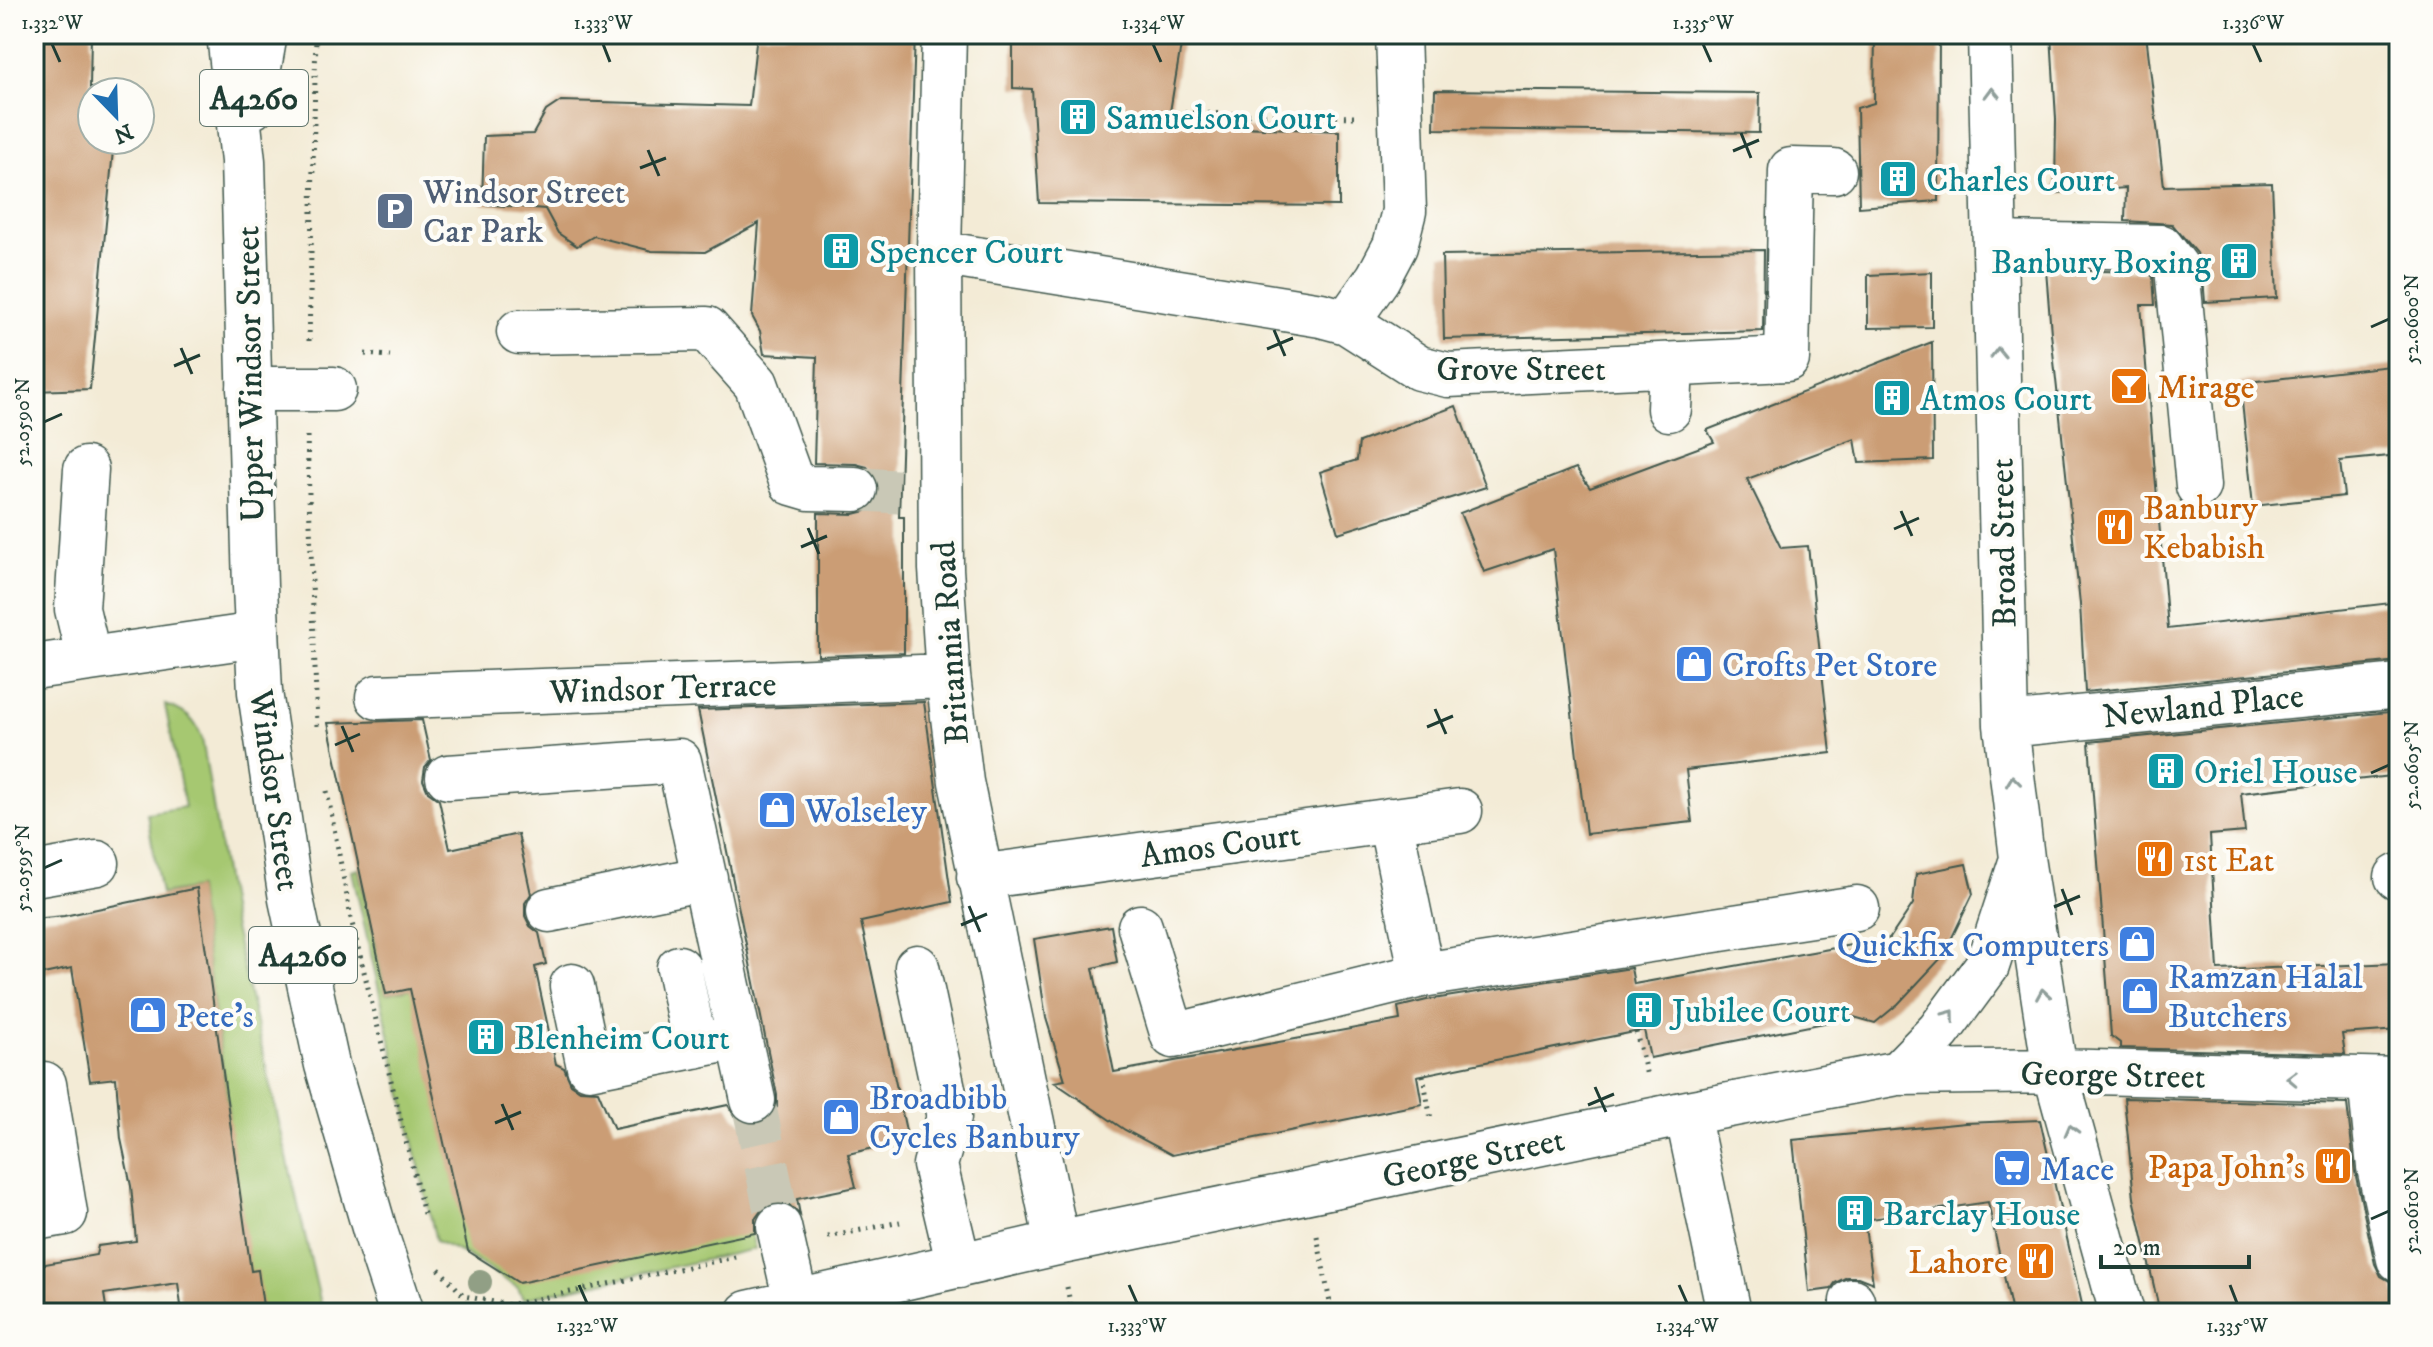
<svg xmlns="http://www.w3.org/2000/svg" width="2433" height="1347" font-family="'IM FELL DW Pica',serif">
<rect width="100%" height="100%" fill="#fdfcf7"/>
<filter id="ink" filterUnits="userSpaceOnUse"><feTurbulence type="fractalNoise" baseFrequency=".0125" numOctaves="2"/><feDisplacementMap in="SourceGraphic" scale="16" xChannelSelector="R" yChannelSelector="G"/><feConvolveMatrix kernelMatrix="1 2 1 2 8 2 1 2 1" color-interpolation-filters="sRGB"/></filter>
<filter id="wash" filterUnits="userSpaceOnUse"><feTurbulence type="fractalNoise" baseFrequency=".006" numOctaves="4" result="noise"/><feDisplacementMap in="SourceGraphic" scale="32" xChannelSelector="R" yChannelSelector="G"/><feGaussianBlur stdDeviation="1.8" result="paint"/><feColorMatrix in="noise" values="0 0 0 0 0 0 0 0 0 0 0 0 0 0 0 0 0 1.4 0 .05"/><feComposite in="paint" operator="in"/></filter>
<g filter="url(#wash)">
<rect width="100%" height="100%" fill="#f3ebd6"/>
<path fill="#a6c871" stroke="#628252" stroke-width="2" d="M165 705C185 711 195 719 202 738L231 915 323 1313H264L236 1274 228 1106 197 888 161 894 147 813 185 807Z
M358 869 386 994 410 989 751 1233 755 1249 523 1299 518 1288 465 1254 436 1241 352 871Z"/>
<g id="blocks">
<path fill="#cb9d74" d="M34 34H91L90 88H119V92H92V140H114L90 389 34 391Z
M757 34H915L899 517H904V653L818 656V513L854 514 866 511 876 503 880 489 876 476 867 467 856 464 814 463 817 357 764 354 760 331 752 316 759 223 705 252 652 251 594 236 577 246 558 233 545 209 482 204 484 136 533 134 546 111 561 101 749 106Z
M1013 34H1146L1181 45 1168 124 1339 131V206L1039 203 1032 89 1013 88Z
M1875 34H1939L1938 201 1859 207 1857 108 1874 103Z
M2051 34H2146L2164 186 2272 183 2277 298 2205 302 2202 266 2197 253 2172 224 2125 221 2126 188 2055 193 2056 119Z
M1435 90 1760 93 1759 133 1434 129Z
M1764 250 1763 331 1444 339 1442 255Z
M2046 270 2148 272 2153 277 2155 305H2141L2168 629 2399 602V661L2085 692 2080 604 2051 333Z
M1932 272V327L1868 328V275Z
M1932 342 1933 460 1859 463 1855 439 1747 479 1781 548 1808 546 1831 753 1686 770 1692 822 1586 834 1553 549 1484 572 1460 513 1576 468 1590 488 1714 442 1707 430Z
M2399 365V455L2340 461 2344 496 2253 506 2240 383Z
M1456 406 1486 487 1338 533 1320 472 1357 460 1359 442Z
M924 702 952 902 861 922 908 1140 848 1154 856 1187 797 1199 800 1215 787 1203H773L763 1208 755 1219V1233L519 1283 468 1251 410 989 386 994 328 723 422 720 431 760 425 767 423 780 428 792 439 800 450 849 518 834 531 894 525 903V916L530 926 539 933 546 964 535 967 556 1064 564 1068 571 1084 580 1090 598 1091 614 1129 728 1105 735 1117 745 1124H758L770 1118 777 1107V1095L698 710Z
M2399 711V775L2241 793 2245 832 2210 835 2218 970 2399 963V1030L2342 1034 2345 1054 2120 1048V1043L2111 1036 2089 742Z
M1966 864 1973 894 1943 956 1898 1004 1875 1023 1854 1017 1650 1058 1644 1030 1417 1076 1422 1104 1172 1155 1125 1130 1054 1082 1065 1080 1046 1018 1034 939 1111 926 1117 962 1093 968 1114 1072 1400 1020 1398 1007 1427 1000 1631 968 1634 984 1890 938 1913 904 1916 874Z
M197 888 251 1271 258 1270 264 1313H182L178 1283 104 1294 107 1313H34V1266L96 1255 98 1246 136 1241 131 1186 121 1139 116 1078 90 1081 72 968 34 976V919L64 916Z
M2124 1098 2347 1104 2355 1172 2375 1264 2381 1276 2393 1283 2399 1303V1313H2160L2134 1198Z
M2040 1120 2084 1313H2012L1988 1202 1864 1220 1873 1283 1858 1277H1847L1835 1283 1831 1289 1809 1292 1793 1140 1965 1123Z"/>
</g>
</g>
<g filter="url(#ink)">
<use href="#blocks" fill-opacity="0" stroke="#3f574c" stroke-width="2"/>
<g fill="none" stroke-linecap="round" stroke-linejoin="round">
<path stroke="#c9c8b6" stroke-width="44" stroke-dasharray="44 22" stroke-linecap="butt" d="M855 489 905 492
M753 1100 779 1227"/>
<defs>
<path id="minor" d="M944 34 939 253 941 569 948 676 961 782 1057 1243
M1990 34 2006 725 2022 858 2055 1071 2122 1313
M1995 244 2161 247 2177 268 2198 486
M939 253 1321 315 1347 322 1419 368 1448 375 1787 359 1791 170 1834 171
M1347 322 1378 278 1395 246 1404 211 1398 34
M519 332 707 329 756 384 792 483 809 488 855 489
M249 389H334
M1669 409 1671 365
M86 469 77 609 89 659
M34 667 257 635
M378 697 948 676
M2006 725 2399 686
M448 777 679 761 739 1037
M1390 820 1422 975
M34 874 97 863
M979 877 1460 811
M2397 877 2399 876
M549 910 705 878
M1140 927 1173 1036 1422 975 1857 908
M917 967 949 1117 935 1165 959 1266
M679 968 695 1046
M572 986 589 1067 739 1037 753 1100
M1898 1073 1939 1031 1987 966 2020 865
M2370 1080 2379 1167 2399 1259
M1687 1113 1729 1313
M34 1218 65 1213 44 1084
M779 1227 796 1302
M1852 1301 1855 1313
M748 1313 1057 1243 1687 1113 1898 1073 2055 1071 2399 1080"/>
<path id="major" d="M229 34 243 161 255 587 260 692 291 899 327 1065 375 1231 402 1313
M252 107 265 34"/>
</defs>
<use href="#minor" stroke="#3f574c" stroke-width="47"/>
<use href="#major" stroke="#3f574c" stroke-width="47"/>
<path stroke="#3f574c" stroke-width="5" stroke-dasharray="2 6" stroke-linecap="butt" d="M1112 111 1356 117
M309 341 316 34
M365 354 390 356
M307 436 317 726
M327 791 352 923 425 1218
M1636 1032 1647 1076
M1423 1075 1431 1120
M1317 1236 1332 1313
M828 1237 900 1222
M439 1269 464 1296 509 1305 740 1256
M1067 1287 1072 1313"/>
<use href="#minor" stroke="#fff" stroke-width="44"/>
<use href="#major" stroke="#fff" stroke-width="44"/>
</g>
<circle fill="#919f85" cx="480" cy="1282" r="12"/>
<defs><path id="oneway-chevron" d="M-2-3.5L2.5 0L-2 3.5" fill="none" stroke-width="1.6" stroke-linecap="round" stroke-linejoin="round" transform="scale(2)"/></defs>
<g stroke="#8f9e9a">
<use href="#oneway-chevron" transform="translate(1992 93) rotate(-91)"/>
<use href="#oneway-chevron" transform="translate(1998 353) rotate(-91)"/>
<use href="#oneway-chevron" transform="translate(2013 781) rotate(-97)"/>
<use href="#oneway-chevron" transform="translate(2043 994) rotate(-99)"/>
<use href="#oneway-chevron" transform="translate(1950 1015) rotate(-53)"/>
<use href="#oneway-chevron" transform="translate(2292 1078) rotate(-178)"/>
<use href="#oneway-chevron" transform="translate(2071 1130) rotate(-105)"/>
</g>
</g>
<path fill="none" stroke="#1f3d34" stroke-width="3" d="M52 44 60 62M603 44 610 62M1153 44 1161 62M1703 44 1711 62M2253 44 2261 62M1741 133 1751 158M648 150 659 176M1733 151 1759 140M640 168 666 158M2371 327 2389 319M1274 330 1285 356M181 348 192 374M1267 349 1293 338M174 366 200 355M44 422 62 414M1901 511 1912 536M808 528 819 554M1894 529 1919 518M801 547 827 536M1435 709 1446 734M342 726 353 752M1427 727 1453 716M335 745 360 734M2371 773 2389 765M44 868 62 860M2062 889 2072 915M969 906 980 932M2054 907 2080 896M961 925 987 914M1595 1087 1606 1112M502 1104 513 1130M1588 1105 1614 1094M495 1123 521 1112M2371 1219 2389 1211M579 1285 587 1303M1129 1285 1137 1303M1679 1285 1687 1303M2230 1285 2237 1303"/>
<defs>
<symbol id="building-square" viewBox="-11 -11 22 22"><rect x="-9" y="-9" width="18" height="18" rx="4" fill="#0f9aa8" stroke="#fdfcf7"/><path d="M-4-6H4V6H1V3H-1V6H-4ZM-2.5-4.3h1.7v1.8h-1.7ZM.8-4.3h1.7v1.8H.8ZM-2.5-1h1.7V.8h-1.7ZM.8-1h1.7V.8H.8Z" fill="#fff"/></symbol>
<symbol id="parking-square" viewBox="-11 -11 22 22"><rect x="-9" y="-9" width="18" height="18" rx="4" fill="#5c6f8a" stroke="#fdfcf7"/><path d="M-3.5-5.5H1a3.5 3.5 0 0 1 0 7H-1V5.5H-3.5ZM-1-3.4V-.6H.8a1.4 1.4 0 0 0 0-2.8Z" fill="#fff"/></symbol>
<symbol id="bar-square" viewBox="-11 -11 22 22"><rect x="-9" y="-9" width="18" height="18" rx="4" fill="#e8710a" stroke="#fdfcf7"/><path d="M-6-5H6L.8 .8V4.5H3.5V6h-7V4.5H-.8V.8Z" fill="#fff"/></symbol>
<symbol id="restaurant-square" viewBox="-11 -11 22 22"><rect x="-9" y="-9" width="18" height="18" rx="4" fill="#e8710a" stroke="#fdfcf7"/><path d="M-5-6h1v4h1v-4h1v4h1v-4h1v5L-1.5 .5V6h-2V.5L-5-1ZM5-6V6H3V1.5H1.5Q1.5-4 5-6Z" fill="#fff"/></symbol>
<symbol id="shop-square" viewBox="-11 -11 22 22"><rect x="-9" y="-9" width="18" height="18" rx="4" fill="#3f7fe0" stroke="#fdfcf7"/><path d="M-5-2.5h2.3a2.7 3.5 0 0 1 5.4 0H5L5.5 6h-11ZM-1.5-2.5h3a1.5 2.3 0 0 0-3 0Z" fill="#fff"/></symbol>
<symbol id="supermarket-square" viewBox="-11 -11 22 22"><rect x="-9" y="-9" width="18" height="18" rx="4" fill="#3f7fe0" stroke="#fdfcf7"/><path d="M-6-5.5h2.5l.6 2H6L4.5 2H-2.5L-4.4-4H-6ZM-1.5 3.2a1.3 1.3 0 1 0 .1 0ZM3 3.2a1.3 1.3 0 1 0 .1 0Z" fill="#fff"/></symbol>
</defs>
<g fill-rule="evenodd">
<use href="#building-square" x="1056" y="95" width="44" height="44"/>
<use href="#building-square" x="1876" y="157" width="44" height="44"/>
<use href="#parking-square" x="373" y="189" width="44" height="44"/>
<use href="#building-square" x="819" y="229" width="44" height="44"/>
<use href="#building-square" x="2217" y="239" width="44" height="44"/>
<use href="#bar-square" x="2107" y="364" width="44" height="44"/>
<use href="#building-square" x="1870" y="376" width="44" height="44"/>
<use href="#restaurant-square" x="2093" y="505" width="44" height="44"/>
<use href="#shop-square" x="1672" y="642" width="44" height="44"/>
<use href="#building-square" x="2144" y="749" width="44" height="44"/>
<use href="#shop-square" x="755" y="788" width="44" height="44"/>
<use href="#restaurant-square" x="2133" y="837" width="44" height="44"/>
<use href="#shop-square" x="2115" y="922" width="44" height="44"/>
<use href="#shop-square" x="2118" y="974" width="44" height="44"/>
<use href="#building-square" x="1622" y="988" width="44" height="44"/>
<use href="#shop-square" x="126" y="993" width="44" height="44"/>
<use href="#building-square" x="464" y="1015" width="44" height="44"/>
<use href="#shop-square" x="819" y="1095" width="44" height="44"/>
<use href="#restaurant-square" x="2311" y="1144" width="44" height="44"/>
<use href="#supermarket-square" x="1990" y="1146" width="44" height="44"/>
<use href="#building-square" x="1833" y="1191" width="44" height="44"/>
<use href="#restaurant-square" x="2014" y="1239" width="44" height="44"/>
</g>
<g text-anchor="middle" stroke-width="8" stroke-linejoin="round" paint-order="stroke">
<g fill="#fdfcf7" stroke="#62766e" stroke-width="2">
<rect x="200" y="70" width="108" height="56" rx="6"/>
<rect x="249" y="927" width="108" height="56" rx="6"/>
</g>
<g font-size="32" font-weight="bold" fill="#1f3d34">
<text x="254" y="109">A4260</text>
<text x="303" y="966">A4260</text>
</g>
<g font-size="34" fill="#0d838f" stroke="#fdfcf7" text-anchor="start">
<text x="1106" y="129">Samuelson Court</text>
<text x="1926" y="191">Charles Court</text>
<text x="869" y="263">Spencer Court</text>
<text x="2211" y="273" text-anchor="end">Banbury Boxing</text>
<text x="1920" y="410">Atmos Court</text>
<text x="2194" y="783">Oriel House</text>
<text x="1672" y="1022">Jubilee Court</text>
<text x="514" y="1049">Blenheim Court</text>
<text x="1883" y="1225">Barclay House</text>
</g>
<g font-size="34" fill="#4e5e75" stroke="#fdfcf7" text-anchor="start">
<text x="423" y="203">Windsor Street<tspan x="423" dy="39">Car Park</tspan></text>
</g>
<g font-size="34" fill="#1f3d34" stroke="#fdfcf7">
<text x="1521" y="380">Grove Street</text>
<text transform="translate(249 374) rotate(-91)" y="12">Upper Windsor Street</text>
<text transform="translate(2002 543) rotate(-91)" y="12">Broad Street</text>
<text transform="translate(949 643) rotate(-94)" y="12">Britannia Road</text>
<text transform="translate(663 687) rotate(-2)" y="12">Windsor Terrace</text>
<text transform="translate(2203 705) rotate(-6)" y="12">Newland Place</text>
<text transform="translate(276 790) rotate(82)" y="12">Windsor Street</text>
<text transform="translate(1220 844) rotate(-8)" y="12">Amos Court</text>
<text transform="translate(2113 1074) rotate(1)" y="12">George Street</text>
<text transform="translate(1473 1157) rotate(-12)" y="12">George Street</text>
</g>
<g font-size="34" fill="#c56008" stroke="#fdfcf7" text-anchor="start">
<text x="2157" y="398">Mirage</text>
<text x="2143" y="519">Banbury<tspan x="2143" dy="39">Kebabish</tspan></text>
<text x="2183" y="871">1st Eat</text>
<text x="2305" y="1178" text-anchor="end">Papa John's</text>
<text x="2008" y="1273" text-anchor="end">Lahore</text>
</g>
<g font-size="34" fill="#366cbe" stroke="#fdfcf7" text-anchor="start">
<text x="1722" y="676">Crofts Pet Store</text>
<text x="805" y="822">Wolseley</text>
<text x="2109" y="956" text-anchor="end">Quickfix Computers</text>
<text x="2168" y="988">Ramzan Halal<tspan x="2168" dy="39">Butchers</tspan></text>
<text x="176" y="1027">Pete's</text>
<text x="869" y="1109">Broadbibb<tspan x="869" dy="39">Cycles Banbury</tspan></text>
<text x="2040" y="1180">Mace</text>
</g>
</g>
<rect width="2433" height="1347" fill="none" stroke="#fdfcf7" stroke-width="88"/>
<g transform="translate(116 116) rotate(157)"><circle r="38" fill="#fdfcf7" stroke="#a4b0a9" stroke-width="2"/>
<path d="M0-6L14 30L0 20L-14 30Z" fill="#1f6fb2"/>
<text y="-12" font-size="22" font-weight="bold" text-anchor="middle" fill="#1f3d34">N</text>
</g>
<path d="M2101 1255v12h148v-12" fill="none" stroke="#1f3d34" stroke-width="4"/>
<text x="2113" y="1255" font-size="24" fill="#1f3d34" stroke="#fdfcf7" stroke-width="6" paint-order="stroke">20 m</text>
<rect x="44" y="44" width="2345" height="1259" fill="none" stroke="#1f3d34" stroke-width="3"/>
<g font-size="20" text-anchor="middle" fill="#1f3d34">
<text x="52" y="29">1.332°W</text>
<text x="603" y="29">1.333°W</text>
<text x="1153" y="29">1.334°W</text>
<text x="1703" y="29">1.335°W</text>
<text x="2253" y="29">1.336°W</text>
<text transform="translate(2411 319) rotate(-90)" y="7">52.0600°N</text>
<text transform="translate(22 422) rotate(-90)" y="7">52.0590°N</text>
<text transform="translate(2411 765) rotate(-90)" y="7">52.0605°N</text>
<text transform="translate(22 868) rotate(-90)" y="7">52.0595°N</text>
<text transform="translate(2411 1211) rotate(-90)" y="7">52.0610°N</text>
<text x="587" y="1332">1.332°W</text>
<text x="1137" y="1332">1.333°W</text>
<text x="1687" y="1332">1.334°W</text>
<text x="2237" y="1332">1.335°W</text>
</g>
</svg>
